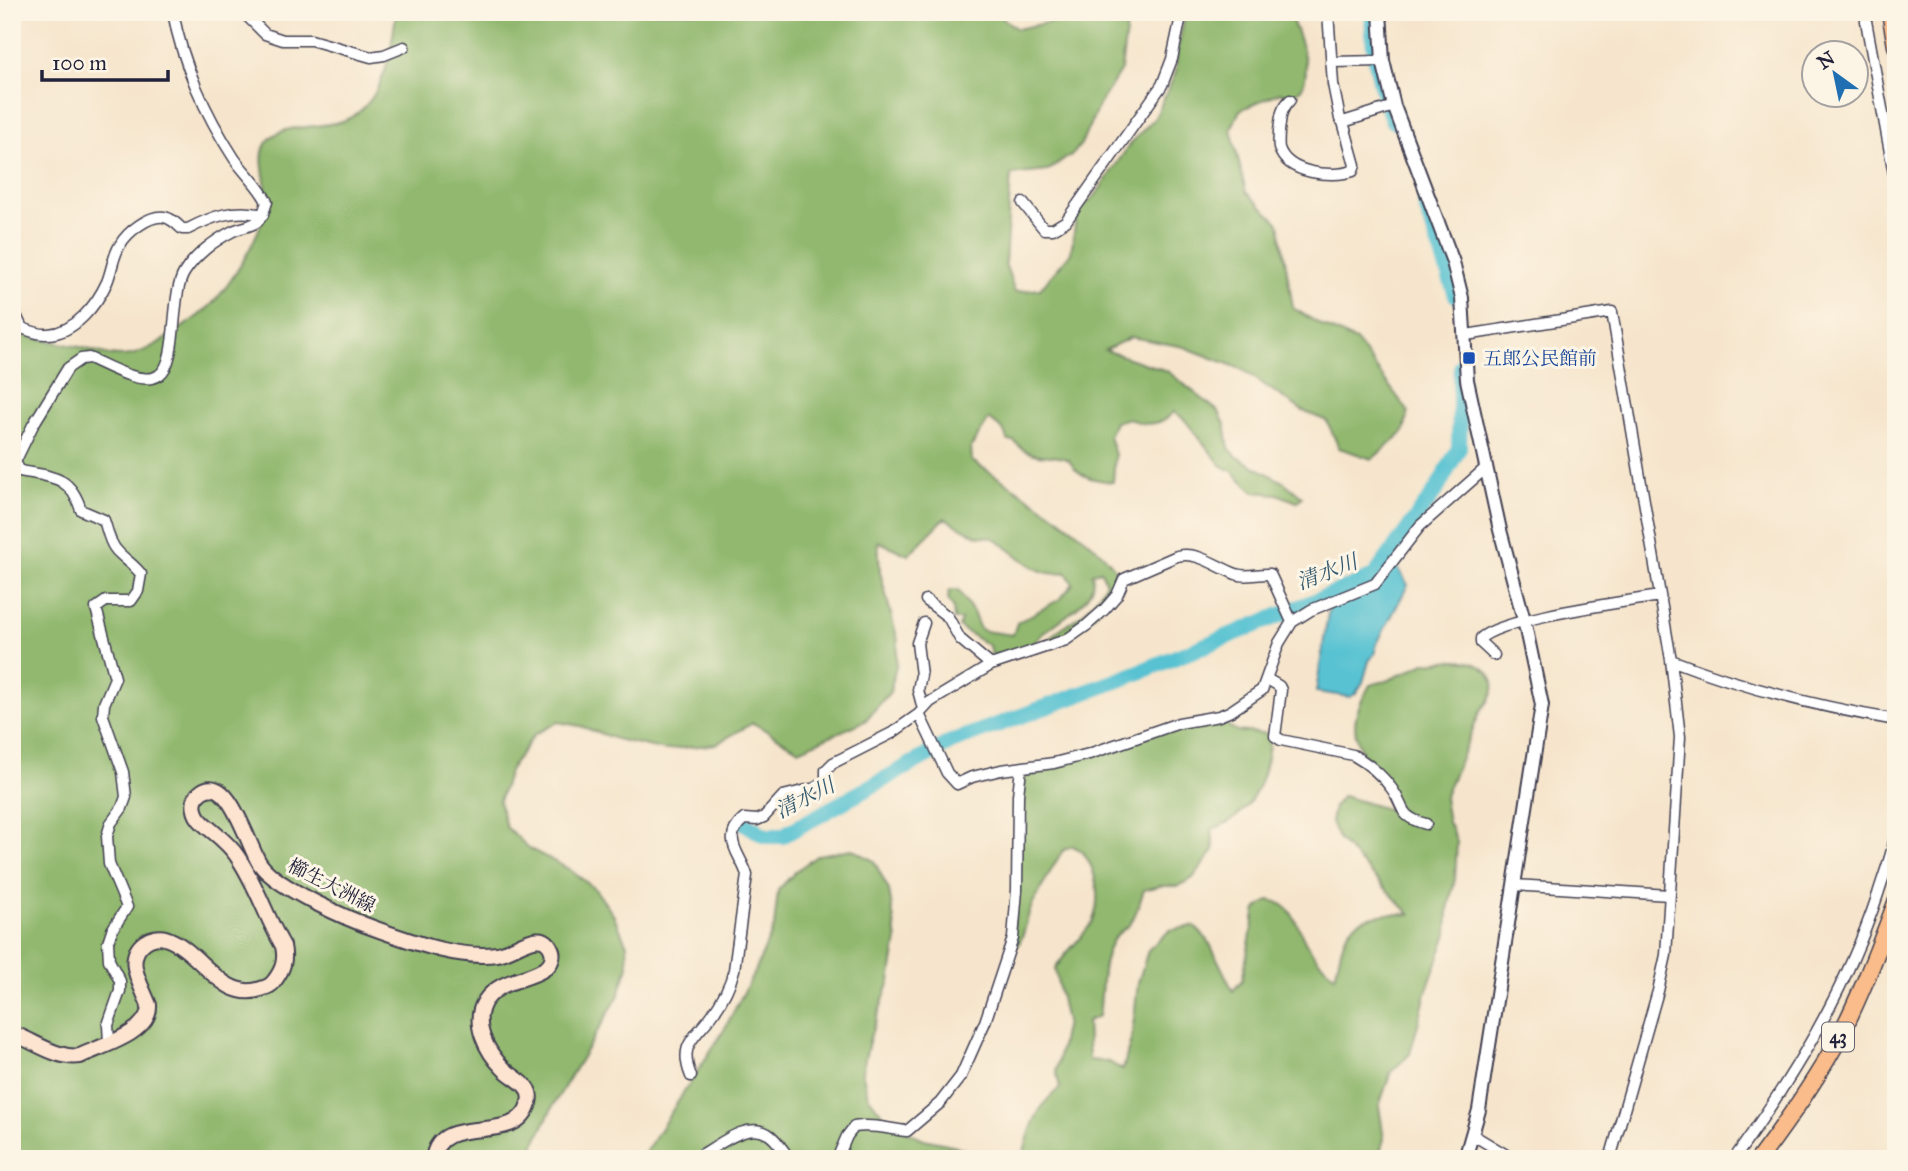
<svg xmlns="http://www.w3.org/2000/svg" width="1908" height="1171" font-family="'IM FELL Great Primer','Noto Serif JP',serif">
<rect width="100%" height="100%" fill="#fcf5e5"/>
<filter id="ink" filterUnits="userSpaceOnUse"><feTurbulence type="fractalNoise" baseFrequency=".0143" numOctaves="2"/><feDisplacementMap in="SourceGraphic" scale="14" xChannelSelector="R" yChannelSelector="G"/><feConvolveMatrix kernelMatrix="1 2 1 2 8 2 1 2 1" color-interpolation-filters="sRGB"/></filter>
<filter id="wash" filterUnits="userSpaceOnUse"><feTurbulence type="fractalNoise" baseFrequency=".00686" numOctaves="4" result="noise"/><feDisplacementMap in="SourceGraphic" scale="28" xChannelSelector="R" yChannelSelector="G"/><feGaussianBlur stdDeviation="1.57" result="paint"/><feColorMatrix in="noise" values="0 0 0 0 0 0 0 0 0 0 0 0 0 0 0 0 0 1.4 0 .05"/><feComposite in="paint" operator="in"/></filter>
<g filter="url(#wash)">
<rect width="100%" height="100%" fill="#f6e5cc"/>
<path fill="#91b86e" stroke="#5a6d54" stroke-width="2" d="M396 12H995L1017 29 1098 12 1127 24 1121 70 1099 105 1081 144 1074 153 1047 171 1011 175 1005 263 1015 292 1040 289 1071 253 1077 211 1095 196 1130 144 1155 118 1176 72 1177 51 1186 12H1288C1297 30 1313 69 1302 87 1300 91 1293 95 1290 98L1281 92 1240 110 1231 129 1246 192 1279 223 1293 308 1323 326 1356 341 1408 411 1404 432 1372 459 1339 448 1327 421 1303 411 1241 369 1184 347 1131 337 1105 350 1167 371 1219 412 1225 424 1229 448 1237 457 1285 483 1302 497 1297 502 1277 494 1254 492 1232 471 1221 465 1184 419 1174 412C1160 426 1145 427 1129 418L1115 422 1109 436 1115 455 1113 482C1095 480 1078 478 1069 460 1048 451 1034 463 1014 441H1008L1003 430 989 419 971 447 972 461C1001 479 1110 546 1118 576 1122 592 1085 625 1072 632 1065 636 1055 639 1047 642 1054 630 1071 623 1082 614 1092 605 1099 595 1106 583L1101 571 1092 573C1099 600 1060 619 1043 633 1038 638 1034 646 1028 649 1016 655 1003 656 991 654L989 646 959 627 961 620H954L953 607 948 601 949 590H958L973 612 979 627 984 631 1013 635 1017 623 1060 599 1073 584 1066 572C1038 581 1016 552 995 539 990 536 984 537 979 536 967 532 955 524 945 518L908 555 878 541 880 572 898 641 896 666 890 692 865 721 799 750 753 723 716 744 665 750 616 739 580 726 558 722 535 734 510 769 499 801 506 827 530 849 569 869 595 889 614 916 627 945 628 966 619 995 553 1106 527 1159H12V333C35 338 57 343 80 347 96 351 110 357 126 356 141 354 153 346 165 339 181 328 198 318 212 304 234 280 258 240 266 208 271 188 254 158 268 141 276 130 293 128 306 127 319 125 336 125 348 119 385 100 392 49 396 12Z
M1456 660C1489 662 1507 684 1481 710L1444 798 1448 822 1457 841 1455 879 1448 909 1447 934 1427 990 1410 1054 1391 1072 1379 1106 1384 1139 1378 1159H1022C1030 1130 1035 1107 1060 1088L1056 1071 1066 1022 1055 969C1065 953 1079 941 1090 925 1104 905 1097 856 1073 846 1070 847 1066 848 1063 851 1060 853 1030 908 1029 913 1025 927 1023 942 1012 953L1025 769 1170 729 1206 723 1221 721 1236 731 1270 734C1267 774 1254 817 1212 829L1214 850 1193 878 1178 886H1160L1144 890C1141 898 1135 920 1128 926 1123 931 1117 932 1113 940 1099 965 1103 990 1099 1016L1087 1021 1089 1060 1109 1062 1123 1070 1132 1035 1138 983 1148 950 1170 930 1194 926 1208 940 1233 991 1242 980 1256 909 1269 900C1296 904 1296 928 1309 948 1316 958 1326 968 1335 976 1343 944 1342 919 1381 915 1391 913 1401 915 1410 914L1338 839 1331 822 1334 807 1343 796 1403 814C1388 791 1355 753 1355 726 1355 711 1363 698 1370 685L1389 680 1425 663Z
M852 849 874 861 889 890 897 940 890 981 870 1037 862 1072 868 1096 890 1124 924 1139 956 1146 984 1159H641L724 1030 756 969 774 927 778 890 796 871 818 855Z"/>
<path fill="#58c2d2" stroke="#3d7286" stroke-width="2" d="M1395 563 1408 585 1382 634 1376 645V652L1369 661 1363 682 1356 693 1350 697 1316 692 1329 607C1359 594 1378 592 1395 563Z"/>
<g fill="none" stroke-linecap="round" stroke-linejoin="round">
<path stroke="#58c2d2" stroke-width="16" d="M1373 12C1371 48 1380 88 1393 121
M1425 204 1456 295
M745 823 765 836H782L951 742 1127 677 1374 577 1437 489 1459 448 1461 366"/>
</g>
</g>
<g filter="url(#ink)">
<g fill="none" stroke-linecap="round" stroke-linejoin="round">
<defs>
<path id="minor" d="M243 12 265 34 283 40H311L371 57 384 55 404 47
M1866 12V21L1896 185
M1331 62 1383 61
M1290 100C1280 110 1281 117 1279 131 1279 136 1278 143 1279 148 1287 174 1332 178 1353 171L1355 165 1343 122 1340 119 1333 84 1328 12
M1343 122 1394 106
M1023 203 1044 229H1053L1066 221 1162 85 1172 59 1182 12
M12 277 15 313 22 328C30 331 39 335 48 334 75 333 97 304 107 282 112 270 113 256 120 245 127 232 149 215 164 217 171 218 177 224 182 229H188C213 216 235 208 263 215
M1466 335 1612 312 1671 660 1680 737 1666 955 1658 991 1610 1159
M926 600 948 617 960 639 991 665
M1494 655 1481 643V638C1502 618 1625 602 1659 596
M1671 660C1743 688 1820 707 1896 720
M1267 679 1279 686 1281 690 1275 736 1281 740 1353 755C1369 764 1382 775 1392 789 1406 808 1397 816 1426 824
M923 709 918 690 921 675 917 643 924 623
M919 714 947 773 957 784 972 777 1001 770 1054 763 1089 754 1179 723 1219 716 1231 711 1262 690 1279 643 1292 622 1311 610 1375 584 1420 526 1487 467
M1514 885 1669 895
M109 1042 108 1025 120 991V981L109 960 108 942 112 930 127 907 109 864 107 836 111 823 122 808 126 797 123 772 103 716 104 704 115 678 96 608 106 601H131L138 591 141 574C134 565 127 561 119 553 110 545 108 532 104 520L81 510C70 475 52 477 20 471L15 462 33 425 68 368 81 359 89 358C106 365 142 387 159 375 179 362 170 296 184 273 195 255 215 240 233 231 241 227 251 227 258 221 263 216 265 208 267 202 259 185 244 173 234 158 206 115 182 63 173 12
M691 1076C678 1044 695 1038 712 1015 722 1001 730 986 734 970L747 875C741 854 720 839 744 819L757 820 764 817 783 796 815 788 826 781V770L833 763 892 733 919 714 930 702 991 665 1066 640 1086 626 1104 610 1117 595 1124 579 1177 556C1199 551 1216 567 1236 574 1246 578 1259 573 1270 574L1292 622
M1473 1135 1513 1159
M699 1159 701 1155C719 1145 747 1121 768 1134 777 1139 783 1151 790 1159
M837 1159 847 1136 854 1127C872 1124 888 1129 907 1131L940 1103 961 1076 985 1022 1013 938 1017 890 1018 795 1021 768
M1734 1159C1793 1077 1846 991 1878 894 1884 874 1893 853 1896 832"/>
<path id="tertiary" d="M1380 12 1383 61 1394 106 1453 262 1462 298 1467 380 1500 530 1524 620 1542 705 1479 1110 1465 1159"/>
<path id="secondary" d="M12 1038 19 1036C38 1044 59 1059 80 1056 101 1046 151 1033 149 1005 141 984 123 958 145 942 150 938 159 936 165 938 199 948 222 1003 261 989 267 987 271 986 275 980 283 969 286 960 283 946 266 917 256 883 237 856 228 842 215 834 203 823 194 815 190 800 201 792 229 771 248 847 260 864 278 889 350 920 379 930 416 943 459 959 497 954 513 953 543 924 552 951 554 958 550 965 544 969 526 981 500 979 485 1001 471 1023 487 1052 503 1068 513 1079 534 1084 529 1103 516 1149 440 1109 433 1159"/>
<path id="primary" d="M1890 12 1896 46
M1759 1159C1786 1123 1812 1086 1834 1047 1859 1001 1877 952 1896 903"/>
</defs>
<use href="#minor" stroke="#423f51" stroke-width="13"/>
<use href="#tertiary" stroke="#423f51" stroke-width="16"/>
<use href="#secondary" stroke="#423f51" stroke-width="18"/>
<use href="#primary" stroke="#423f51" stroke-width="19"/>
<use href="#minor" stroke="#fff" stroke-width="10"/>
<use href="#tertiary" stroke="#fff" stroke-width="12"/>
<use href="#secondary" stroke="#fde4d0" stroke-width="14"/>
<use href="#primary" stroke="#f9bc8a" stroke-width="16"/>
</g>
</g>
<rect fill="#1a4fb4" stroke="#fcf5e5" stroke-width="2.5" x="1462" y="351" width="14" height="14" rx="3.5"/>
<g text-anchor="middle" stroke-width="6" stroke-linejoin="round" paint-order="stroke">
<rect fill="#fcf5e5" stroke="#63616e" stroke-width="2" x="1822" y="1022.5" width="32" height="29" rx="5"/>
<g font-size="18" font-weight="bold" fill="#22223b">
<text x="1838" y="1043">43</text>
</g>
<g font-size="19" fill="#164399" stroke="#fcf5e5" text-anchor="start">
<text x="1483" y="365">五郎公民館前</text>
</g>
<g font-size="19" fill="#22223b" stroke="#fcf5e5">
<text transform="translate(332 885) rotate(27)" y="7">櫛生大洲線</text>
</g>
<g font-size="21" font-style="italic" fill="#355a70" stroke="#fcf5e5">
<text transform="translate(1327 572) rotate(-21)" y="7">清水川</text>
<text transform="translate(805 798) rotate(-27)" y="7">清水川</text>
</g>
</g>
<rect width="1908" height="1171" fill="none" stroke="#fcf5e5" stroke-width="42"/>
<g transform="translate(1835 74) rotate(327)"><circle r="33" fill="#fcf5e5" stroke="#a5a1a1" stroke-width="2"/>
<path d="M0-5L12 26L0 18L-12 26Z" fill="#1f6fb2"/>
<text y="-10" font-size="19" font-weight="bold" text-anchor="middle" fill="#22223b">N</text>
</g>
<path d="M42 70v10h126v-10" fill="none" stroke="#22223b" stroke-width="3.5"/>
<text x="52" y="70" font-size="21" fill="#22223b" stroke="#fcf5e5" stroke-width="5" paint-order="stroke">100 m</text>
</svg>
